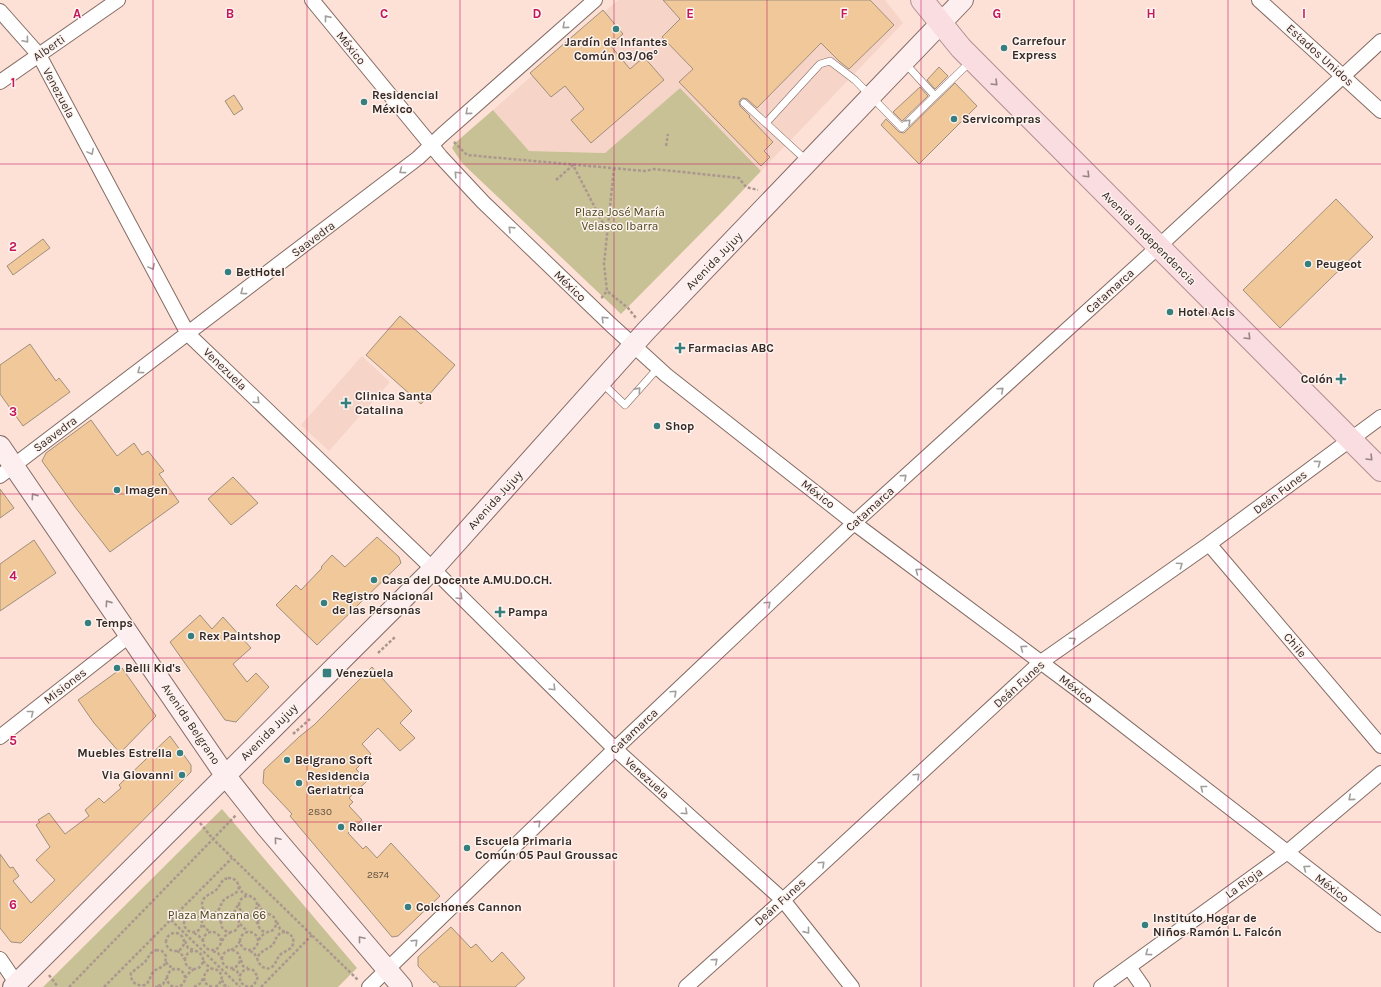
<svg xmlns="http://www.w3.org/2000/svg" width="1381" height="987" font-family="Karla,sans-serif">
<rect width="100%" height="100%" fill="#fde1d7"/>
<path fill="#f7d4c8" d="M618 0H885L903 23 761 171 680 88 605 153 529 151 493 110Z
M362 356 390 382 329 451 301 425Z"/>
<path fill="#c7c195" d="M680 88 761 171 727 207 621 314 462 163 452 148 455 143 493 110 529 151 605 153Z
M222 809 357 968 338 987H43Z"/>
<path fill="#f0c89a" stroke="#9f8f7c" d="M663 0H870L894 25 849 69 840 62 821 43 757 108 747 99 743 98 741 99 739 102 740 106 750 116 749 117 773 142 764 151 770 157 761 166 679 82 693 69 662 37 680 19Z
M603 10 623 34 610 45 630 69 644 57 664 80 591 143 571 120 584 109 565 86 551 97 530 73Z
M939 67 948 76 935 89 927 80Z
M955 83 977 106 919 164 881 125 886 119 899 132 904 133Z
M920 87 928 96 902 121 893 112Z
M234 95 243 109 234 115 225 101Z
M1336 199 1373 237 1280 328 1243 290Z
M43 239 50 248 13 275 7 266Z
M400 316 455 365 421 404 366 355Z
M30 344 56 381 59 378 70 392 23 426 0 394V365Z
M91 420 117 456 134 443 142 455 148 451 164 471 159 474 179 502 110 552 75 507 42 461 46 453Z
M233 477 258 503 231 525 208 499Z
M0 489 14 508 0 518Z
M377 537 399 557 401 563 317 645 276 605 296 585 301 590 322 568 321 567 332 555 345 567Z
M34 540 56 573 0 611V564Z
M200 615 212 629 223 617 251 648 233 664 247 682 256 673 269 687 236 722 225 720 170 642Z
M372 667 412 711 400 723 415 738 400 751 378 728 362 744 371 754 356 769 367 781 349 798 353 802 349 806 362 820 348 833 363 849 366 846 377 858 391 843 440 896 398 936 392 937 290 816 292 814 263 783 264 770 299 737 314 725Z
M122 668 156 716 120 753 94 723 78 700Z
M170 736 191 765V772L21 943 11 942 0 928V854L10 868 13 867 19 876 13 881 31 903 55 880 36 860 50 847 36 825 40 822 38 820 49 813 65 834 89 816 85 810 99 798 104 803 121 788 119 785Z
M451 927 471 948 476 944 492 962 502 952 525 978 515 987H440L435 981 434 983 418 966V957Z"/>
<g fill="none" stroke-linecap="round" stroke-linejoin="round">
<defs>
<path id="service" d="M904 62 935 96
M744 103 807 161
M766 123 820 64 830 61 855 80 902 128 971 61
M601 382 625 405 658 368"/>
<path id="minor" d="M312 0 441 157 483 202 610 324 666 375 854 523 1078 690 1381 925
M1259 0 1381 111
M0 11 39 55 188 334 433 569 615 749 783 900 852 987
M0 82 118 0
M0 476 418 158 442 135 595 0
M1209 544 1381 746
M0 737 130 635
M0 959 19 987
M1129 967 1143 987
M369 987 615 749 854 523 1158 247 1381 41
M686 987 783 900 1041 662 1209 544 1381 417
M1101 987 1286 853 1381 773"/>
<path id="secondary" d="M0 446 225 775 266 827 402 987
M13 987 433 569 646 331 963 0"/>
<path id="primary" d="M922 0 961 48 1381 470"/>
</defs>
<use href="#service" stroke="#846c64" stroke-width="8"/>
<use href="#minor" stroke="#846c64" stroke-width="16"/>
<use href="#secondary" stroke="#846c64" stroke-width="22"/>
<use href="#primary" stroke="#b28f92" stroke-width="24"/>
<path stroke="#ac978f" stroke-width="2.5" stroke-dasharray="3 2" stroke-linecap="butt" d="M454 142 467 155 645 171 654 169 739 178 746 187 758 190
M666 146 668 134
M614 168 604 264 607 291 628 308 636 318
M556 180 573 165 607 231
M603 298 602 297 607 291
M378 653 395 637
M293 734 310 719
M200 823 213 839 236 815
M228 878C232 878 236 879 238 884 242 894 228 895 223 901 221 903 221 906 219 909 213 919 198 911 203 900 205 895 214 893 217 889 221 884 221 880 228 878Z
M239 886 242 892 247 895
M239 905a9 9 0 1 1 18 0a9 9 0 1 1-18 0Z
M258 904 262 910 267 913
M258 923a9 9 0 1 1 18 0a9 9 0 1 1-18 0Z
M221 923a9 9 0 1 1 18 0a9 9 0 1 1-18 0Z
M184 923a9 9 0 1 1 18 0a9 9 0 1 1-18 0Z
M212 914 218 916 221 922
M229 914 235 911 238 905
M249 915 254 918 258 924
M171 920 240 987
M277 922 280 929 285 932
M240 924 248 932
M203 925 206 929 211 932
M240 941a9 9 0 1 1 18 0a9 9 0 1 1-18 0Z
M203 941a9 9 0 1 1 18 0a9 9 0 1 1-18 0Z
M286 932C293 935 295 940 292 947 288 951 282 952 279 956 277 959 276 962 274 965 267 973 259 966 257 958L260 953 273 945C276 939 277 932 286 932Z
M166 942a9 9 0 1 1 18 0a9 9 0 1 1-18 0Z
M194 933 199 936 203 941
M259 940 261 936 266 933
M185 941 188 948 194 950
M222 941 225 936 231 932
M222 959a9 9 0 1 1 18 0a9 9 0 1 1-18 0Z
M156 950 162 951 166 956 165 964C162 968 158 968 154 971 150 975 150 982 145 985 136 987 130 981 131 973L145 962 151 953Z
M231 950 237 946 240 941
M185 960a9 9 0 1 1 18 0a9 9 0 1 1-18 0Z
M177 951 181 953 184 959
M213 951 218 953 222 959
M250 951 254 953 257 958
M241 960 243 966 248 968
M203 961 207 965 211 968
M166 962 169 966 174 968
M167 978a9 9 0 1 1 18 0a9 9 0 1 1-18 0Z
M232 969 237 971 239 976
M49 975 58 987
M185 978 189 973 194 969
M222 980 224 985 229 987
M158 986 163 984 166 979
M69 987 213 839 358 980
M104 987 232 858
M155 987H162
M194 987 201 983 203 978
M212 987 205 983C200 968 218 963 222 977L219 985 214 987
M248 987 241 983C237 974 244 967 253 970L258 977 254 985 250 987
M261 987 312 935"/>
<use href="#service" stroke="#fff" stroke-width="7"/>
<use href="#minor" stroke="#fff" stroke-width="14"/>
<use href="#secondary" stroke="#fdeef0" stroke-width="20"/>
<use href="#primary" stroke="#fadde1" stroke-width="22"/>
</g>
<defs><path id="oneway-chevron" d="M-2-3.5L2.5 0L-2 3.5" fill="none" stroke-width="1.6" stroke-linecap="round" stroke-linejoin="round"/></defs>
<g stroke="#a39f9d">
<use href="#oneway-chevron" transform="translate(327 18) rotate(-129)"/>
<use href="#oneway-chevron" transform="translate(565 26) rotate(139)"/>
<use href="#oneway-chevron" transform="translate(26 40) rotate(49)"/>
<use href="#oneway-chevron" transform="translate(468 112) rotate(139)"/>
<use href="#oneway-chevron" transform="translate(908 122) rotate(-44)"/>
<use href="#oneway-chevron" transform="translate(91 152) rotate(62)"/>
<use href="#oneway-chevron" transform="translate(402 171) rotate(143)"/>
<use href="#oneway-chevron" transform="translate(457 174) rotate(-133)"/>
<use href="#oneway-chevron" transform="translate(511 229) rotate(-136)"/>
<use href="#oneway-chevron" transform="translate(152 267) rotate(62)"/>
<use href="#oneway-chevron" transform="translate(243 292) rotate(143)"/>
<use href="#oneway-chevron" transform="translate(604 319) rotate(-136)"/>
<use href="#oneway-chevron" transform="translate(140 371) rotate(143)"/>
<use href="#oneway-chevron" transform="translate(638 390) rotate(-48)"/>
<use href="#oneway-chevron" transform="translate(1001 390) rotate(-42)"/>
<use href="#oneway-chevron" transform="translate(257 401) rotate(44)"/>
<use href="#oneway-chevron" transform="translate(1318 463) rotate(-36)"/>
<use href="#oneway-chevron" transform="translate(904 477) rotate(-42)"/>
<use href="#oneway-chevron" transform="translate(1180 565) rotate(-35)"/>
<use href="#oneway-chevron" transform="translate(918 571) rotate(-143)"/>
<use href="#oneway-chevron" transform="translate(460 597) rotate(45)"/>
<use href="#oneway-chevron" transform="translate(768 604) rotate(-43)"/>
<use href="#oneway-chevron" transform="translate(1073 640) rotate(-35)"/>
<use href="#oneway-chevron" transform="translate(1023 648) rotate(-143)"/>
<use href="#oneway-chevron" transform="translate(553 688) rotate(45)"/>
<use href="#oneway-chevron" transform="translate(674 693) rotate(-43)"/>
<use href="#oneway-chevron" transform="translate(31 713) rotate(-38)"/>
<use href="#oneway-chevron" transform="translate(917 776) rotate(-43)"/>
<use href="#oneway-chevron" transform="translate(1203 788) rotate(-142)"/>
<use href="#oneway-chevron" transform="translate(1351 798) rotate(140)"/>
<use href="#oneway-chevron" transform="translate(685 812) rotate(42)"/>
<use href="#oneway-chevron" transform="translate(538 823) rotate(-44)"/>
<use href="#oneway-chevron" transform="translate(822 864) rotate(-43)"/>
<use href="#oneway-chevron" transform="translate(1306 868) rotate(-143)"/>
<use href="#oneway-chevron" transform="translate(807 931) rotate(51)"/>
<use href="#oneway-chevron" transform="translate(415 942) rotate(-44)"/>
<use href="#oneway-chevron" transform="translate(1148 953) rotate(144)"/>
<use href="#oneway-chevron" transform="translate(715 961) rotate(-42)"/>
</g>
<g stroke="#968383">
<use href="#oneway-chevron" transform="translate(995 83) rotate(45)"/>
<use href="#oneway-chevron" transform="translate(1087 175) rotate(45)"/>
<use href="#oneway-chevron" transform="translate(1248 337) rotate(45)"/>
<use href="#oneway-chevron" transform="translate(1370 458) rotate(45)"/>
</g>
<g stroke="#988c8a">
<use href="#oneway-chevron" transform="translate(34 496) rotate(-125)"/>
<use href="#oneway-chevron" transform="translate(108 603) rotate(-125)"/>
<use href="#oneway-chevron" transform="translate(277 840) rotate(-130)"/>
<use href="#oneway-chevron" transform="translate(361 939) rotate(-130)"/>
</g>
<path fill="none" stroke="#c2185b" stroke-width="1" stroke-opacity="0.55" d="M153 0V987M307 0V987M460 0V987M614 0V987M767 0V987M921 0V987M1074 0V987M1228 0V987M0 164H1381M0 329H1381M0 494H1381M0 658H1381M0 822H1381"/>
<g fill="#367f7e" stroke="#fdf2ee" stroke-width="1.5">
<circle cx="616" cy="29" r="4"/>
<circle cx="1004" cy="48" r="4"/>
<circle cx="364" cy="102" r="4"/>
<circle cx="954" cy="119" r="4"/>
<circle cx="1308" cy="264" r="4"/>
<circle cx="228" cy="272" r="4"/>
<circle cx="1170" cy="312" r="4"/>
<path d="M678 342h4v4h4v4h-4v4h-4v-4h-4v-4h4z"/>
<path d="M1339 373h4v4h4v4h-4v4h-4v-4h-4v-4h4z"/>
<path d="M344 397h4v4h4v4h-4v4h-4v-4h-4v-4h4z"/>
<circle cx="657" cy="426" r="4"/>
<circle cx="117" cy="490" r="4"/>
<circle cx="374" cy="580" r="4"/>
<circle cx="324" cy="603" r="4"/>
<path d="M498 606h4v4h4v4h-4v4h-4v-4h-4v-4h4z"/>
<circle cx="88" cy="623" r="4"/>
<circle cx="191" cy="636" r="4"/>
<circle cx="117" cy="668" r="4"/>
<rect x="322" y="668" width="10" height="10" rx="2"/>
<circle cx="180" cy="753" r="4"/>
<circle cx="287" cy="760" r="4"/>
<circle cx="182" cy="775" r="4"/>
<circle cx="299" cy="783" r="4"/>
<circle cx="341" cy="827" r="4"/>
<circle cx="467" cy="848" r="4"/>
<circle cx="408" cy="907" r="4"/>
<circle cx="1145" cy="925" r="4"/>
</g>
<g text-anchor="middle" stroke-width="3" stroke-linejoin="round" paint-order="stroke">
<g font-size="10" fill="#625142">
<text x="320" y="815">2830</text>
<text x="378" y="878">2874</text>
</g>
<g font-size="12" font-weight="bold" fill="#332925" stroke="#fdf2ee" text-anchor="start">
<text x="1012" y="45">Carrefour<tspan x="1012" dy="14">Express</tspan></text>
<text x="616" y="46" text-anchor="middle">Jardín de Infantes<tspan x="616" dy="14">Común 03/06°</tspan></text>
<text x="372" y="99">Residencial<tspan x="372" dy="14">México</tspan></text>
<text x="962" y="123">Servicompras</text>
<text x="1316" y="268">Peugeot</text>
<text x="236" y="276">BetHotel</text>
<text x="1178" y="316">Hotel Acis</text>
<text x="688" y="352">Farmacias ABC</text>
<text x="1333" y="383" text-anchor="end">Colón</text>
<text x="355" y="400">Clinica Santa<tspan x="355" dy="14">Catalina</tspan></text>
<text x="665" y="430">Shop</text>
<text x="125" y="494">Imagen</text>
<text x="382" y="584">Casa del Docente A.MU.DO.CH.</text>
<text x="332" y="600">Registro Nacional<tspan x="332" dy="14">de las Personas</tspan></text>
<text x="508" y="616">Pampa</text>
<text x="96" y="627">Temps</text>
<text x="199" y="640">Rex Paintshop</text>
<text x="125" y="672">Belli Kid's</text>
<text x="336" y="677">Venezuela</text>
<text x="172" y="757" text-anchor="end">Muebles Estrella</text>
<text x="295" y="764">Belgrano Soft</text>
<text x="174" y="779" text-anchor="end">Via Giovanni</text>
<text x="307" y="780">Residencia<tspan x="307" dy="14">Geriatrica</tspan></text>
<text x="349" y="831">Roller</text>
<text x="475" y="845">Escuela Primaria<tspan x="475" dy="14">Común 05 Paul Groussac</tspan></text>
<text x="416" y="911">Colchones Cannon</text>
<text x="1153" y="922">Instituto Hogar de<tspan x="1153" dy="14">Niños Ramón L. Falcón</tspan></text>
</g>
<g font-size="12" fill="#332925" stroke="#fdf2ee">
<text transform="translate(49 48) rotate(-35)" y="4">Alberti</text>
<text transform="translate(351 48) rotate(51)" y="4">México</text>
<text transform="translate(1320 55) rotate(42)" y="4">Estados Unidos</text>
<text transform="translate(59 93) rotate(62)" y="4">Venezuela</text>
<text transform="translate(1149 238) rotate(45)" y="4">Avenida Independencia</text>
<text transform="translate(313 239) rotate(-37)" y="4">Saavedra</text>
<text transform="translate(714 261) rotate(-46)" y="4">Avenida Jujuy</text>
<text transform="translate(570 286) rotate(44)" y="4">México</text>
<text transform="translate(1110 291) rotate(-42)" y="4">Catamarca</text>
<text transform="translate(225 369) rotate(44)" y="4">Venezuela</text>
<text transform="translate(55 434) rotate(-37)" y="4">Saavedra</text>
<text transform="translate(1280 492) rotate(-37)" y="4">Deán Funes</text>
<text transform="translate(818 494) rotate(38)" y="4">México</text>
<text transform="translate(495 500) rotate(-48)" y="4">Avenida Jujuy</text>
<text transform="translate(870 509) rotate(-42)" y="4">Catamarca</text>
<text transform="translate(1295 645) rotate(50)" y="4">Chile</text>
<text transform="translate(1019 684) rotate(-42)" y="4">Deán Funes</text>
<text transform="translate(65 686) rotate(-38)" y="4">Misiones</text>
<text transform="translate(1076 689) rotate(38)" y="4">México</text>
<text transform="translate(191 724) rotate(56)" y="4">Avenida Belgrano</text>
<text transform="translate(634 731) rotate(-43)" y="4">Catamarca</text>
<text transform="translate(269 732) rotate(-45)" y="4">Avenida Jujuy</text>
<text transform="translate(647 778) rotate(42)" y="4">Venezuela</text>
<text transform="translate(1244 883) rotate(-36)" y="4">La Rioja</text>
<text transform="translate(1332 888) rotate(37)" y="4">México</text>
<text transform="translate(780 902) rotate(-42)" y="4">Deán Funes</text>
</g>
<g font-size="12" fill="#4c461a" stroke="#fdf2ee">
<text x="620" y="216">Plaza José María<tspan x="620" dy="14">Velasco Ibarra</tspan></text>
<text x="217" y="919">Plaza Manzana 66</text>
</g>
</g>
<g font-size="13" text-anchor="middle" font-weight="bold" fill="#c2185b" stroke="#fdf2ee" stroke-width="3" stroke-linejoin="round" paint-order="stroke">
<text x="77" y="18">A</text>
<text x="230" y="18">B</text>
<text x="384" y="18">C</text>
<text x="537" y="18">D</text>
<text x="690" y="18">E</text>
<text x="844" y="18">F</text>
<text x="997" y="18">G</text>
<text x="1151" y="18">H</text>
<text x="1304" y="18">I</text>
<text x="13" y="87">1</text>
<text x="13" y="251">2</text>
<text x="13" y="416">3</text>
<text x="13" y="580">4</text>
<text x="13" y="745">5</text>
<text x="13" y="909">6</text>
</g>
</svg>
